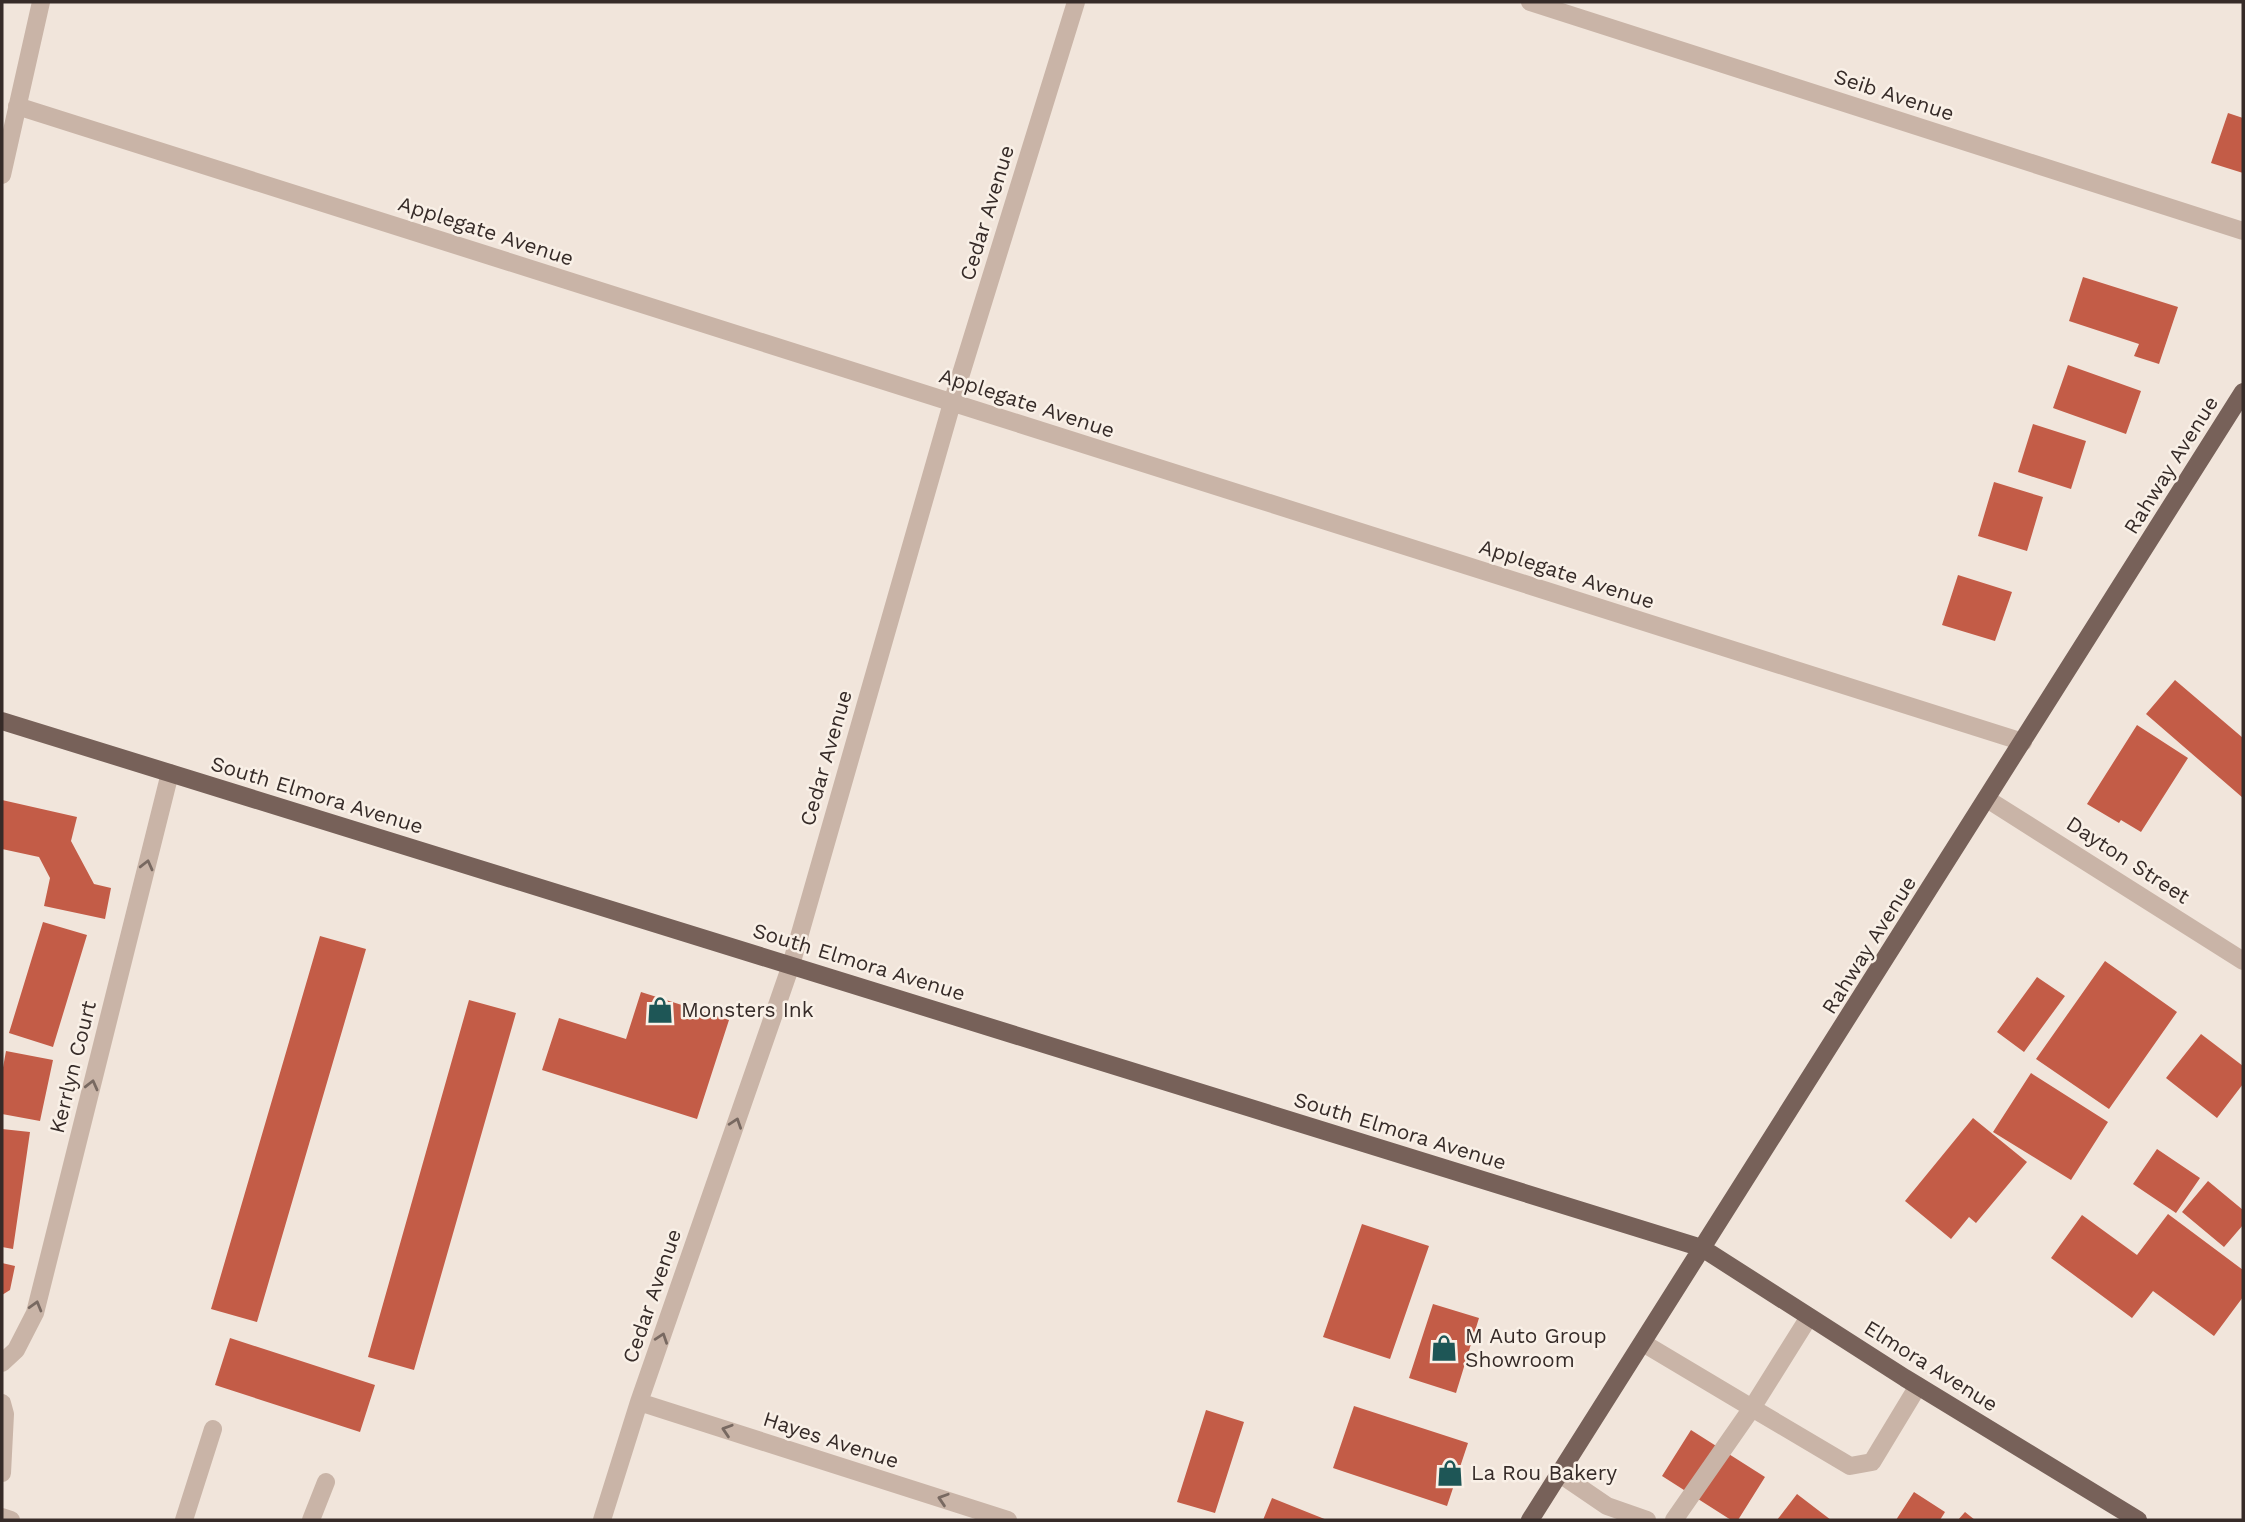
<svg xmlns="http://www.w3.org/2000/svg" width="2245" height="1522" font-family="'Work Sans',sans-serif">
<rect width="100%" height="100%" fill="#f1e5db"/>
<path fill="#c35c47" d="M2228 113 2243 118V173L2211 163Z
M2083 277 2178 307 2159 364 2134 356 2139 344 2069 321Z
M2068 365 2141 391 2126 434 2053 408Z
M2033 424 2086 441 2071 489 2018 472Z
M1994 482 2043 497 2027 551 1978 536Z
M1958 575 2012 592 1995 641 1942 625Z
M2175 680 2243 738V798L2146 714Z
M2137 725 2188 758 2141 832 2121 820 2119 823 2087 804Z
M2 800 77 817 71 841 94 884 111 888 105 919 44 906 50 878 39 857 2 849Z
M43 922 87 935 53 1047 9 1033Z
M320 936 366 949 257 1322 211 1309Z
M2105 961 2177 1012 2109 1109 2036 1059Z
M2037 977 2065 996 2024 1052 1997 1032Z
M641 992 729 1020 697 1119 542 1070 559 1018 626 1039Z
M469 1000 516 1013 414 1370 368 1357Z
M2201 1034 2243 1066V1084L2217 1118 2166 1078Z
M6 1051 53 1060 40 1121 2 1114V1073Z
M2031 1073 2108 1122 2071 1180 1993 1132Z
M1973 1118 2027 1162 1976 1223 1969 1217 1951 1239 1905 1201Z
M2 1129 30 1132 13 1249 2 1247Z
M2157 1149 2200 1178 2176 1213 2133 1184Z
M2208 1181 2243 1210V1225L2224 1247 2182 1212Z
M2168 1214 2243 1270V1297L2214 1336 2153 1291 2132 1318 2051 1258 2082 1215 2137 1255Z
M1362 1224 1429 1246 1390 1359 1323 1337Z
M2 1263 15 1266 10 1290 2 1295Z
M1433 1304 1479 1318 1456 1393 1409 1378Z
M230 1338 375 1385 360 1432 215 1385Z
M1354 1406 1468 1443 1447 1506 1333 1468Z
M1206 1410 1244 1422 1215 1513 1177 1502Z
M1691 1430 1765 1477 1738 1520H1731L1662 1476Z
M1914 1492 1945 1512 1940 1520H1896Z
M1797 1494 1831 1520H1777Z
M1272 1498 1327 1520H1263Z
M1965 1512 1975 1520H1958Z"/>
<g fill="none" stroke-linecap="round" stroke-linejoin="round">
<path stroke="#c9b4a7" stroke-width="18" d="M1530 2 2243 231
M17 106 2023 742
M2 175 41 2
M1987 799 2243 961
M1643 1343 1752 1408 1809 1317
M2 1363 16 1350 35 1313 170 773
M639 1402 1008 1520
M2 1403 5 1414 2 1473
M1560 1474 1607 1506 1647 1520
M2 1517 11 1520
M184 1520 213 1429
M311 1520 326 1482
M602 1520 639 1402 791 965 952 403 1076 2
M1674 1520 1752 1408 1850 1466 1872 1462 1918 1386"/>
<path stroke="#776159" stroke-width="18" d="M2 721 1702 1248 1905 1378 2138 1520
M1530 1520 2243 392"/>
</g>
<defs><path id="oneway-chevron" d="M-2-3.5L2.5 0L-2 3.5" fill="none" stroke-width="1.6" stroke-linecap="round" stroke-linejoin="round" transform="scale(1.75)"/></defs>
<g stroke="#786961">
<use href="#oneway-chevron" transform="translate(147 865) rotate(-76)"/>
<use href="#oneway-chevron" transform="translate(92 1085) rotate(-76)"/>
<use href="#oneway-chevron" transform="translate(736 1123) rotate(-71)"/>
<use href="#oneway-chevron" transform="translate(36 1306) rotate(-74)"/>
<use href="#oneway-chevron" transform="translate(662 1338) rotate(-71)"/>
<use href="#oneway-chevron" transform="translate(727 1430) rotate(-162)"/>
<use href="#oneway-chevron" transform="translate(943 1499) rotate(-162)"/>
</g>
<defs>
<symbol id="shop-bare" viewBox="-9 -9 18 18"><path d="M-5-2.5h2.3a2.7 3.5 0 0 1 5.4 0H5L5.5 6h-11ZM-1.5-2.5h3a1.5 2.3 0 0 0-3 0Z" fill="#1e5656" stroke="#f9f0e7" stroke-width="2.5" paint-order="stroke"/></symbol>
</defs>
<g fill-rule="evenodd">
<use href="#shop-bare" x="641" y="991" width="38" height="38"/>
<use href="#shop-bare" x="1425" y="1329" width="38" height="38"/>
<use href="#shop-bare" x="1431" y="1454" width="38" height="38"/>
</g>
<g text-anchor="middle" stroke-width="5" stroke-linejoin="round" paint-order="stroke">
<g font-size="21" fill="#362b28" stroke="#f9f0e7">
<text transform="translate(1894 95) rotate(18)" y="7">Seib Avenue</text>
<text transform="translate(987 213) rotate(-73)" y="7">Cedar Avenue</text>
<text transform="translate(486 231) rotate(18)" y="7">Applegate Avenue</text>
<text transform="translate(1027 403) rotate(18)" y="7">Applegate Avenue</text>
<text transform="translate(2171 465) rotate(-58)" y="7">Rahway Avenue</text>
<text transform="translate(1567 574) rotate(18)" y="7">Applegate Avenue</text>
<text transform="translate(826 758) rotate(-74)" y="7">Cedar Avenue</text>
<text transform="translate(317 795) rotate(17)" y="7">South Elmora Avenue</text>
<text transform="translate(2128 860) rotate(33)" y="7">Dayton Street</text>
<text transform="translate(1869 945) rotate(-58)" y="7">Rahway Avenue</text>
<text transform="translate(859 962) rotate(17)" y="7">South Elmora Avenue</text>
<text transform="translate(73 1067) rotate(-76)" y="7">Kerrlyn Court</text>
<text transform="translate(1400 1131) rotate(17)" y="7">South Elmora Avenue</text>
<text transform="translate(652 1296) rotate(-71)" y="7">Cedar Avenue</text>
<text transform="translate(1931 1366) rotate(32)" y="7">Elmora Avenue</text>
<text transform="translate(831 1440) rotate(18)" y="7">Hayes Avenue</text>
</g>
<g font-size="21" fill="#362b28" stroke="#f9f0e7" text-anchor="start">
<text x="681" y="1017">Monsters Ink</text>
<text x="1465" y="1343">M Auto Group<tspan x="1465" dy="24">Showroom</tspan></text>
<text x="1471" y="1480">La Rou Bakery</text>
</g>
</g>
<rect width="2245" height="1522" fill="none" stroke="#362b28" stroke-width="7"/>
</svg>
